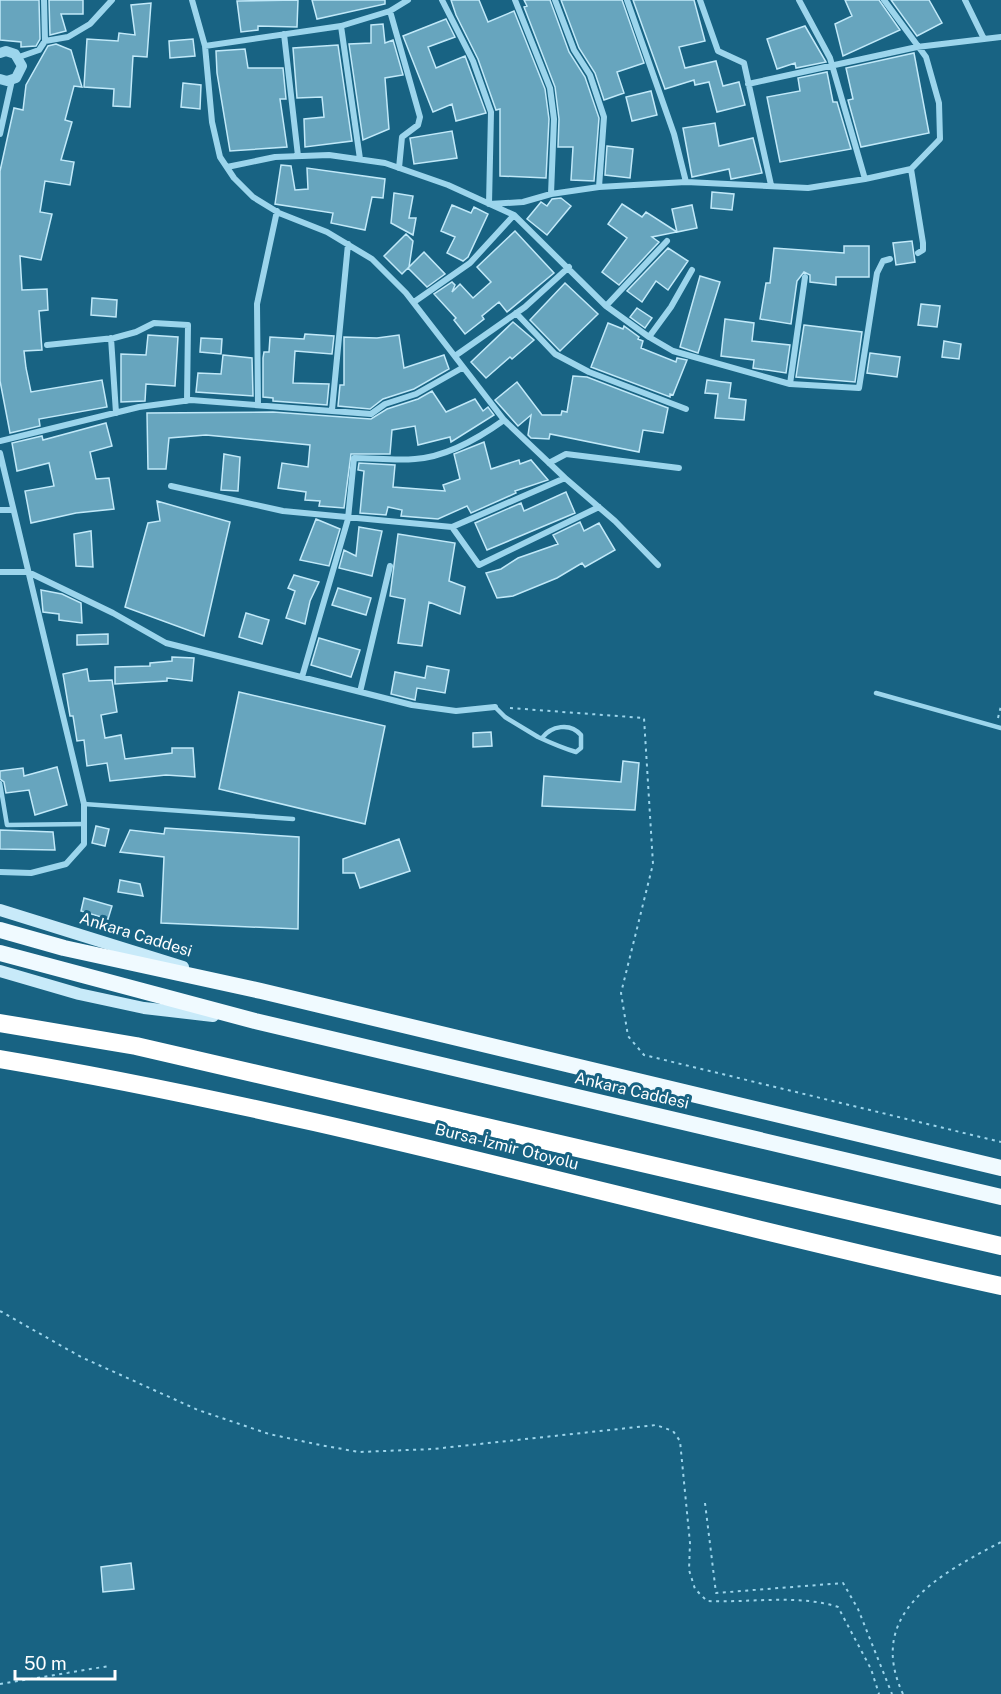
<svg xmlns="http://www.w3.org/2000/svg" width="1001" height="1694" font-family="'Public Sans',sans-serif">
<rect width="100%" height="100%" fill="#186383"/>
<path fill="#67a5be" stroke="#c1e9f9" stroke-width="1.5" d="M0 0H39L40 39 36 46 21 47V42L0 40Z
M49 0H83V14H61L66 31 50 35Z
M298 0 297 27 258 26V30L241 32 237 1Z
M312 0H385V4L317 19Z
M451 0H479L488 22 514 11 545 89 549 119 546 178 500 176V109L496 110 478 59 456 15Z
M524 0H550L569 52 585 77 599 118 594 181 571 180 573 147H558L559 119 555 87 524 7 527 6Z
M561 0H622L644 63 617 72 624 93 604 100 595 73 579 48Z
M633 0H694L705 41 679 47 685 68 716 61 723 86 739 82 745 105 717 112 709 82 695 85 694 80 665 89Z
M845 0H879L900 30 843 56 835 24 852 16Z
M891 0H929L942 23 917 36Z
M151 3 147 57 133 56 130 107 113 106 114 89 84 87 87 39 118 41 119 33 135 35 131 5Z
M446 19 455 37 428 47 436 68 465 56 486 113 456 121 452 104 433 112 403 36Z
M383 24 385 43 393 40 403 75 385 78 389 129 363 140 349 44 371 43V25Z
M805 26 826 62 796 68 795 63 777 69 767 39Z
M193 39 195 56 170 58 169 41Z
M56 44 71 50 82 87 74 86 65 120 72 122 61 160 74 162 70 185 45 181 40 212 52 214 41 260 20 256 22 290 47 289 48 310 39 311 42 350 24 351 26 368 31 392 102 380 107 407 39 419 40 426 10 433 0 381V171L14 108 23 110 26 85 48 46Z
M338 45 352 141 305 147 304 119 324 117 322 97 297 98 293 48Z
M245 49 248 68H283L286 99H280L287 147 230 151 217 73 216 51Z
M914 53 929 133 861 147 848 100 853 99 846 68Z
M827 72 833 102H837L851 149 780 162 767 97 800 91 798 78Z
M183 83 201 85 200 109 181 107Z
M651 91 657 115 632 121 626 97Z
M715 123 719 146 753 138 762 173 731 179 729 169 692 177 683 128Z
M452 131 457 158 414 164 410 138Z
M607 146 633 149 630 178 605 175Z
M281 165 291 166 295 190 308 189 307 168 385 179 383 198 372 197 365 230 331 223 333 213 275 204Z
M712 192 734 194 732 210 711 208Z
M394 193 413 196 409 218H416L413 235 391 223Z
M561 198 571 206 547 235 527 219 541 202 547 206 552 199Z
M622 204 642 217 646 212 677 232 652 237 659 242 619 285 602 272 627 238 608 224Z
M452 205 471 213 474 207 488 214 468 257 463 261 447 253 455 237 441 231Z
M692 205 697 228 677 232 672 209Z
M515 231 554 273 507 312 499 302 482 316 484 319 465 334 454 320 456 318 434 294 452 282 455 285 452 292 460 284 473 298 491 282 477 267Z
M406 234 413 241 409 267 402 274 384 256Z
M912 241 915 262 896 265 893 243Z
M844 246H869V277H836V285L810 282V275L804 272 797 281 791 324 760 319 766 283H770L774 248 844 253Z
M668 248 688 261 668 290 656 281 642 302 627 291Z
M424 252 445 274 427 287 408 268Z
M700 276 720 282 698 353 680 347Z
M565 283 598 314 560 351 530 320Z
M92 298 117 300 116 317 91 315Z
M921 304 940 306 937 327 918 325Z
M637 308 652 318 645 328 630 317Z
M725 319 754 323 752 341 790 345 786 373 753 368 754 360 721 356Z
M513 322 534 340 512 359 510 357 486 378 471 362Z
M608 323 623 329 624 326 639 337 638 339 643 341 641 348 676 362 677 358 687 360 673 395 670 394V397L591 367Z
M804 325 862 332 855 382 796 377Z
M305 334 334 336 332 354 295 351 293 383 329 384 327 405 273 401V398L263 397V358L264 352H269L270 337 304 339Z
M148 335 178 337 175 386 146 384 145 401 121 402V354L146 355Z
M399 335 404 368 444 355 449 369 414 389 383 399 370 409 338 406 340 385H344V337L377 338Z
M201 338 222 339 221 354 200 352Z
M944 341 961 344 959 359 942 357Z
M870 353 900 357 897 377 867 373Z
M223 355 252 358 253 396 196 392 198 373 221 374Z
M573 376 587 377 668 408 663 433 643 430 639 452 550 434 549 439 531 438 528 435 531 415 518 426 495 400 517 382 542 415H561L562 411 567 412Z
M707 380 731 383 729 398 746 400 744 420 715 418 718 394 705 393Z
M432 391 446 412 475 399 483 411 488 407 494 415 451 442 450 437 418 445 415 426 392 430 390 454H351L344 508 319 506 320 501 305 500 306 492 278 488 282 463 308 467 310 445 206 435 169 438 166 469H148L147 413 273 412 371 419 387 409 418 399Z
M106 423 112 446 90 452 96 479 109 478 114 509 76 513 31 523 25 491 54 486 49 463 17 471 12 443 42 436 43 440Z
M484 442 491 469 519 460 520 464 531 460 548 480 515 491 516 493 471 513 467 506 438 519 401 516 402 510 388 507 386 515 360 513 364 471 358 470 359 463 395 465 393 487 445 491 443 485 460 479 454 454Z
M224 454 240 457 238 491 221 490Z
M566 492 575 513 487 550 475 523 521 503 524 511Z
M157 501 230 522 204 636 125 607 148 523 160 521Z
M316 519 340 529 329 566 300 560Z
M580 522 584 531 599 523 615 550 585 567 582 563 557 578 513 596 497 598 486 573 501 569 518 558 558 544 553 535Z
M359 527 382 531 372 576 339 568 344 550 356 556Z
M91 531 93 567 76 566 74 534Z
M398 534 455 543 449 581 465 587 460 614 429 602 422 646 398 643 405 599 390 596Z
M294 575 319 582 310 601 305 624 286 618 295 591 288 588Z
M338 588 371 598 366 615 332 605Z
M41 590 62 594 81 603 82 623 59 620V614L43 612Z
M246 613 269 620 262 644 239 637Z
M108 634V644L77 645V635Z
M319 638 360 650 351 677 311 665Z
M172 657 194 658 192 681 167 678V681L115 684V667L150 666V663L172 661Z
M427 666 449 670 445 693 417 688 415 700 391 694 395 672 425 678Z
M87 669 89 681 112 680 117 712 101 715 105 738 121 735 125 759 172 753V748H193L195 777 166 775 110 781 107 763 87 766 84 740 77 741 73 716H70L63 674Z
M239 692 385 726 365 824 219 789Z
M491 732 492 746 473 747V733Z
M623 761 639 763 635 810 542 806 544 776 621 782Z
M57 767 67 805 35 815 29 790 6 793 4 782 0 779V771L23 768 24 776Z
M96 826 109 829 105 846 92 843Z
M165 828 299 837 298 929 161 923 164 857 120 852 130 830 164 834Z
M0 830 53 832 55 850 0 849Z
M399 839 410 871 360 888 355 873H343V859Z
M120 880 140 884 143 896 118 892Z
M84 898 112 906 108 919 81 911Z
M131 1563 134 1589 103 1592 101 1567Z"/>
<g fill="none" stroke-linecap="round" stroke-linejoin="round">
<path stroke="#9cd5ec" stroke-width="2" stroke-dasharray="3 4.5" stroke-linecap="butt" d="M510 708 644 718 653 864 621 993 628 1036 644 1055 1001 1142
M998 718 1001 706
M0 1311 81 1357 198 1410 269 1434 320 1445 359 1452 433 1449 656 1425 673 1431 680 1441 690 1543 689 1570 695 1589 707 1601C749 1603 798 1594 838 1607L871 1669 879 1694
M705 1503 716 1593 843 1583 858 1609 892 1694
M0 1684 109 1666
M903 1694C865 1613 940 1574 1001 1542"/>
<path stroke="#9cd5ec" stroke-width="4.5" d="M876 693 1001 728
M495 707 505 717 538 737C551 743 562 748 576 752L581 748V735C570 722 551 726 542 738
M0 783 7 825 84 824
M84 804 293 819"/>
<path stroke="#9cd5ec" stroke-width="6" d="M44 0 45 41
M192 0 205 46 212 122 220 157 234 178 253 197 279 213 327 232 372 259 406 293 504 420 565 478 615 521 658 565
M442 0 473 61 491 112 489 204 523 202 551 194 599 187 686 182
M515 0 550 88 554 119 551 194
M555 0 574 50 590 75 604 117 599 187
M627 0 674 134 686 182 808 188 865 179 911 169 940 139 939 103 926 57 884 0
M700 0 718 51 744 63 771 185
M799 0 830 58 865 179
M965 0 984 39 1001 37
M390 11 420 117 418 125 402 137 399 168
M341 26 360 159
M284 34 298 156
M205 46 341 26 390 11 408 0
M19 57 39 50 45 41 68 37 90 24 112 0
M748 84 917 47 984 39
M0 134 12 80
M227 167 275 157 329 155 385 163 448 185 514 215 606 306 649 337 673 351 790 384 859 388 877 273 883 261 890 259
M911 169 923 243V250L918 253
M414 302 470 263 514 215
M606 306 667 241
M516 313 555 354 589 372 686 409
M649 337 671 307 692 270
M111 338 116 413
M47 345 114 338 136 332 154 323 188 325 187 401
M455 356 525 307 569 267
M790 384 805 277
M258 405 257 304 277 211
M332 410 348 244
M0 441 139 407 191 400 371 414 385 404 416 394 462 368
M0 453 84 804V844L66 864 31 873 0 872
M549 463 566 454 679 468
M171 486 283 511 452 527 565 478
M0 510H13
M452 527 479 565 599 507
M0 572H28L113 613 166 643 412 705 456 711 495 707
M302 677 348 519 354 458C374 458 395 461 415 459 446 457 479 438 504 420
M360 692 390 566"/>
<path stroke="#9cd5ec" stroke-width="10" d="M0 53 6 51 15 54 22 66 16 78 7 81 0 79"/>
<path stroke="#c8eaf9" stroke-width="12" d="M0 910 183 967
M0 971 79 994 144 1008 213 1016"/>
<path stroke="#f0faff" stroke-width="16" d="M0 930 64 948 261 991 1001 1168
M0 953 255 1021 1001 1197"/>
<path stroke="#fff" stroke-width="18" d="M0 1023 136 1046 1001 1246
M0 1059C338 1116 667 1213 1001 1286"/>
</g>
<g text-anchor="middle" stroke-width="6" stroke-linejoin="round" paint-order="stroke">
<g font-size="16" fill="#fff" stroke="#186383">
<text transform="translate(136 934) rotate(17)" y="6">Ankara Caddesi</text>
<text transform="translate(632 1090) rotate(13)" y="6">Ankara Caddesi</text>
<text transform="translate(507 1146) rotate(14)" y="6">Bursa-İzmir Otoyolu</text>
</g>
</g>
<path d="M15 1670v9h100v-9" fill="none" stroke="#ffffff" stroke-width="3"/>
<text x="24" y="1670" font-size="18" fill="#ffffff" stroke="#186383" stroke-width="4.5" paint-order="stroke">50 m</text>
</svg>
